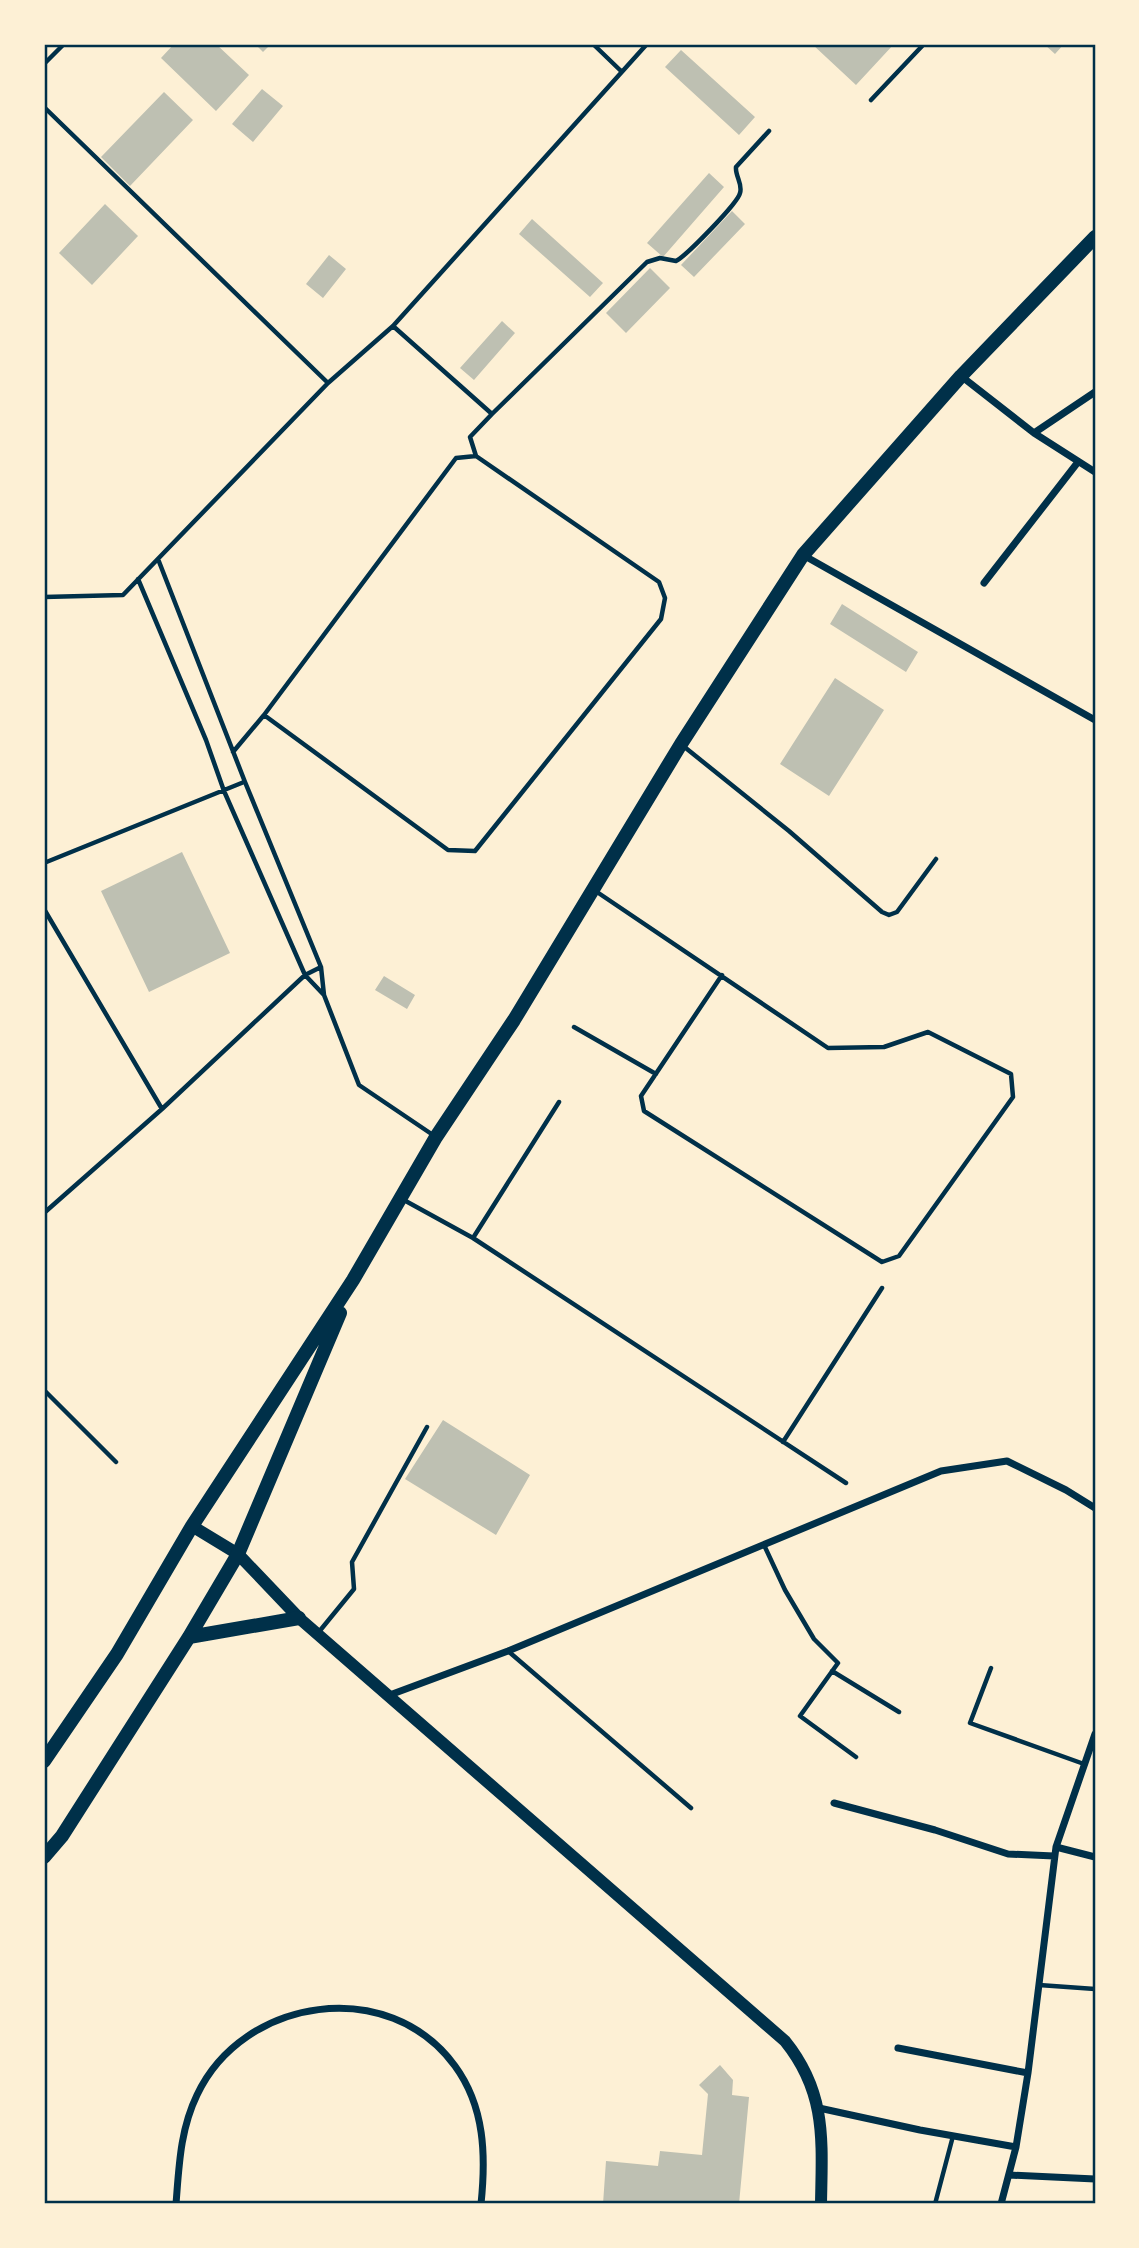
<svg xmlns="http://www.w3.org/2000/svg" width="1139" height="2248" font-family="Overpass,sans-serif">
<rect width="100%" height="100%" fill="#fdf0d5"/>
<path fill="#bec0b2" d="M174 44H216L249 75 216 111 161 58Z
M255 44H271L263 52Z
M812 44H894L856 85Z
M1044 44H1064L1055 54Z
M681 50 755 117 739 135 665 67Z
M262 89 283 106 253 142 232 124Z
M164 92 193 120 130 186 101 157Z
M709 173 724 187 663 257 647 243Z
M105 204 138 236 92 285 59 253Z
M732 211 745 224 694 277 681 265Z
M532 219 603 283 590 297 519 234Z
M329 255 346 269 323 298 306 284Z
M650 268 670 288 626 333 606 313Z
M502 321 515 333 474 380 460 368Z
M842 604 918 652 906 672 830 624Z
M835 678 884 710 829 796 780 764Z
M182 852 230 953 149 992 101 891Z
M384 976 415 995 407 1009 375 990Z
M443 1420 530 1475 496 1535 405 1479Z
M720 2065 733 2080 732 2095 749 2097 739 2204H603L606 2161 658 2166 660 2151 702 2155 708 2094 699 2085Z"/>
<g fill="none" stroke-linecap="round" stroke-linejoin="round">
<path stroke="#003049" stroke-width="4.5" d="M593 44 621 71
M44 64 64 44
M871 100 924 44
M44 107 328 383
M492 414 647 262 660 258 676 261C686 256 738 203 740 193 743 184 735 176 736 167L769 131
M158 559 245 782 321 967 324 995 359 1085 433 1135
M138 579 206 740 224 791 305 975 323 994
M44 597 123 595 328 383 393 326 647 44
M264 715 456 458 476 456
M682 745 789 831 882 912 889 915 897 912 936 859
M233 752 264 715 448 850 475 851 661 619 665 598 659 582 476 456 470 437 492 414 393 326
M44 863 244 782
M594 890 828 1048 884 1047 928 1032 1011 1074 1013 1097 899 1256 882 1262 644 1111 641 1096 722 975
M44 909 162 1109 44 1213
M574 1027 656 1074
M162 1109 305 975 321 967
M402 1199 473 1238 559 1102
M473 1238 846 1483
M44 1390 116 1462
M783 1442 882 1288
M764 1545 785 1590 814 1639 838 1663 800 1716 856 1757
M318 1633 354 1589 352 1562 427 1427
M508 1651 691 1808
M991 1668 970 1723 1084 1764
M832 1671 899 1712
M1039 1985 1095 1989
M44 2176V2178
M935 2204 953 2136"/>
<path stroke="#003049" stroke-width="7" d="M961 376 1034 433 1095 472
M1034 433 1095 392
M803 555 1095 720
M984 583 1078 462
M387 1696 508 1651 941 1471 1007 1461 1066 1490 1095 1508
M834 1803 935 1830 1008 1854 1054 1856
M1056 1847 1095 1857
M898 2048 1028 2073
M819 2108 920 2130 1016 2147
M1009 2175 1095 2179
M176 2204C179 2167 180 2130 197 2095 243 1997 389 1975 455 2066 485 2107 486 2156 481 2204
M1001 2204 1016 2147 1028 2073 1056 1847 1095 1734"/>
<path stroke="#003049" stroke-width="12" d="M192 1526 238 1554 299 1618 785 2041C827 2093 822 2141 821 2204"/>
<path stroke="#003049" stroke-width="14" d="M189 1637 299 1618
M44 1761 117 1654 192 1526 353 1280 436 1137 514 1020 681 744 803 555 961 376 1095 237
M44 1857 62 1836 189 1637 238 1554 340 1313"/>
</g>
<rect width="1139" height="2248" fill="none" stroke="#fdf0d5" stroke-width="91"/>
<rect x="46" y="46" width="1048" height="2156" fill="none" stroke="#003049" stroke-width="2.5"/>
</svg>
